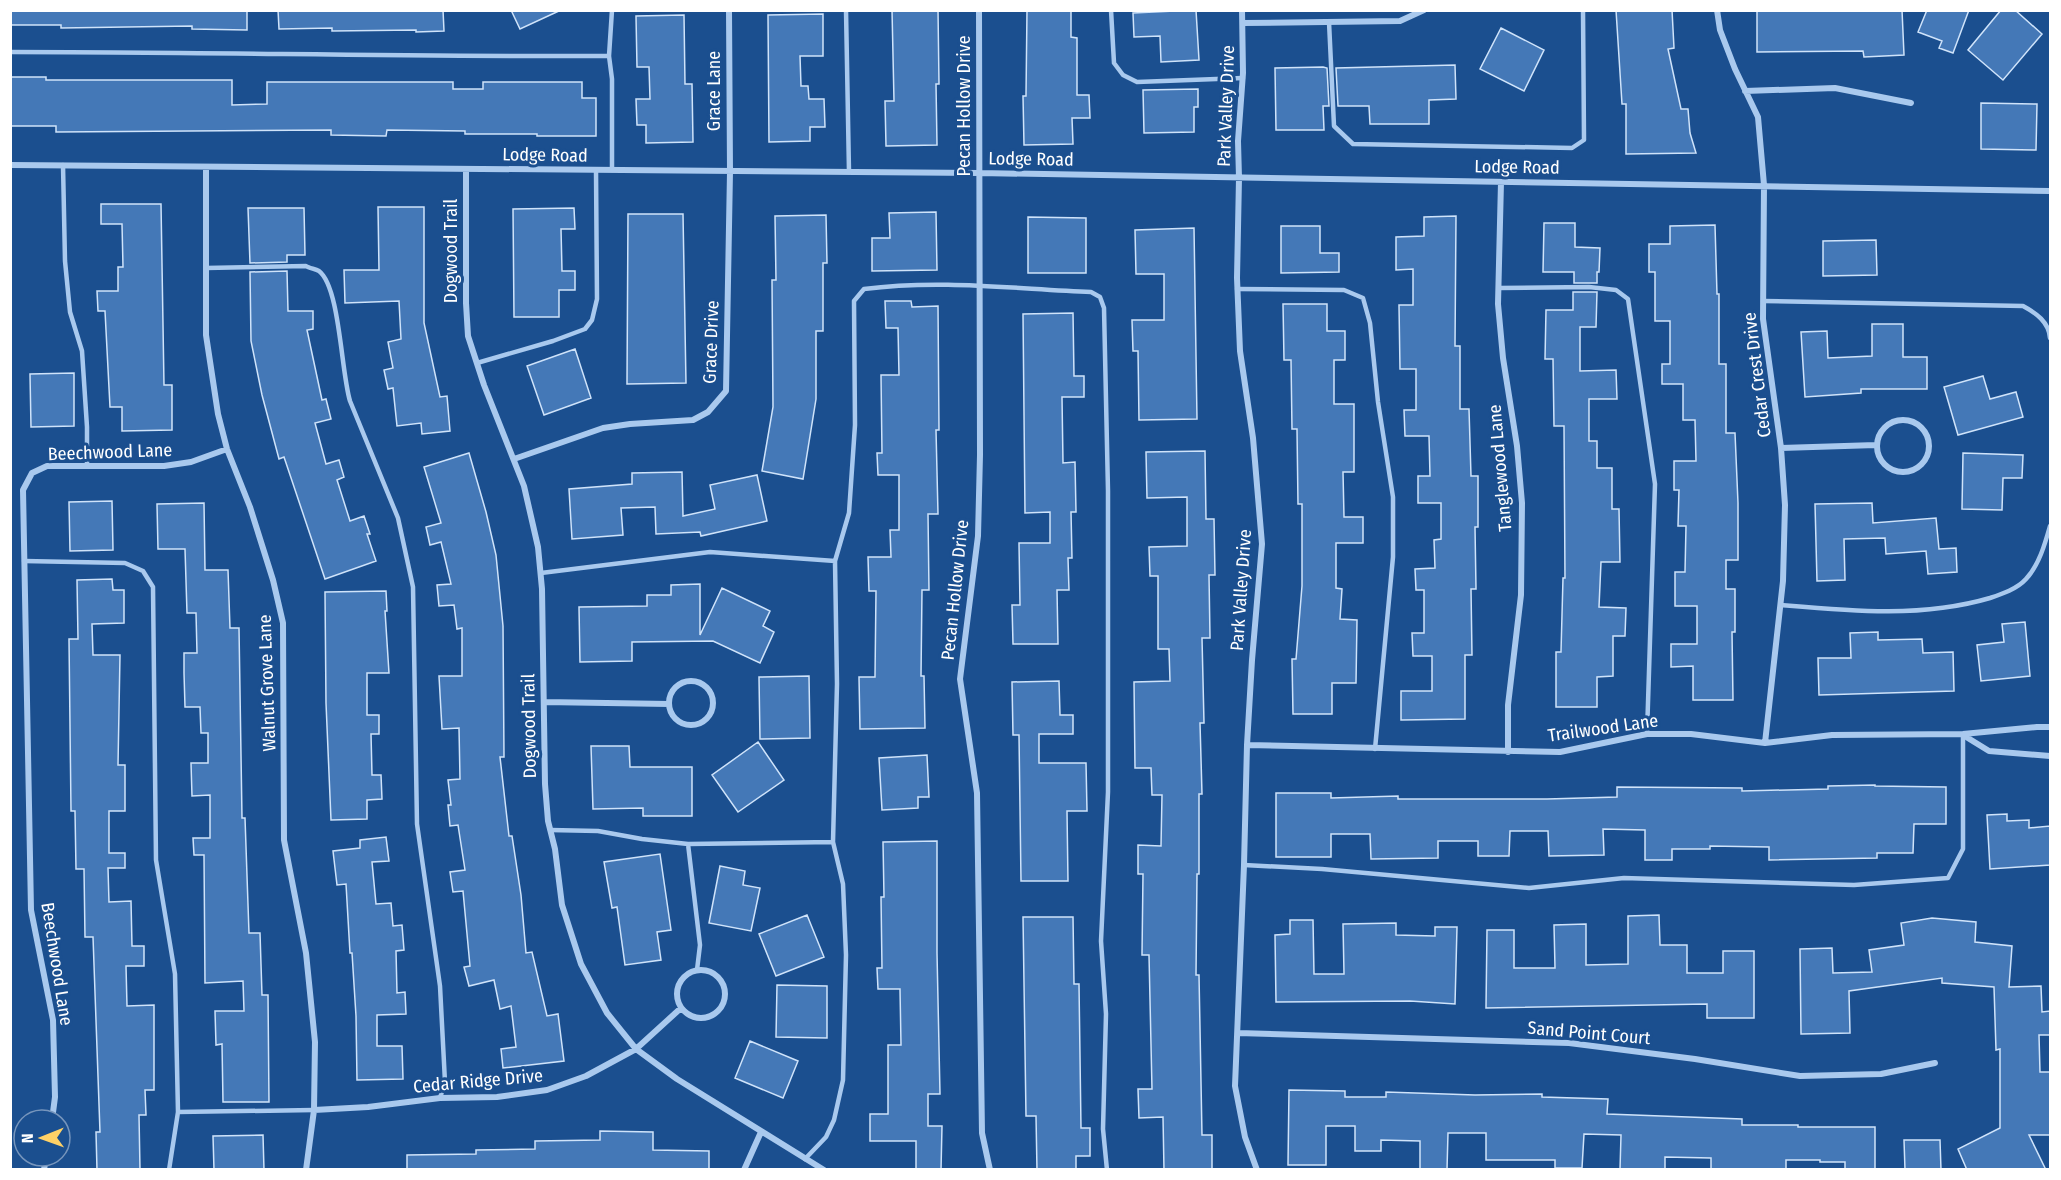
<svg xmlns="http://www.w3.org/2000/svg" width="2061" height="1180" font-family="'Fira Sans Condensed',sans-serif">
<rect width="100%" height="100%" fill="#1b4f8f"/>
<path fill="#4478b7" stroke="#cfe3fa" stroke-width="1.5" d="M10 10H247V30L192 29V26L61 28V25H10Z
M278 10H443L444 31 416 32V30L332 31V28L279 29Z
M511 10H561L520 29Z
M892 10H938L939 84H936L937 145 886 146 885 101H894Z
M1027 10H1071V37L1077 38V95H1089L1090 118H1072L1073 144 1024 145 1023 96H1026Z
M1196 10 1199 60 1161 62 1160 36 1134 37 1133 13Z
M1616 10H1672L1674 48 1668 49 1681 109H1688L1690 133 1696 153 1626 154V104H1622Z
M1757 10H1902L1904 55 1864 57 1863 51 1757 52Z
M1927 10H1969L1953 53 1939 48 1942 41 1918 32Z
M2001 10H2015L2042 34 2003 80 1968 50Z
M823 14V56H800L801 86H808L809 99H824L825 127H810V141L769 142 768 15Z
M684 15 685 84H692L693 142 646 143V125H637L636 99H650L649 67H637L636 16Z
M1501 28 1544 50 1524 91 1480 69Z
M1455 65 1456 99 1429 100V124H1370L1369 106H1338L1336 68Z
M1323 67 1327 68 1329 106H1323L1324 130H1276L1275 68Z
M10 77H46V80H232V105L267 104V82H453V89H483V82H582V98H596V136H537V134H465V131L387 130 386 136 331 135V130L56 132V126H10Z
M1198 89V107H1194V132L1144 133 1143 90Z
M1981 103 2037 104 2036 150 1981 149Z
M101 204H161L164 385H172V430L122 431V407H110L105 311H98L97 291H118V267H123L122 224H101Z
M378 207H424V323L440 397 447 396 450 431 422 434 421 423 397 426 393 388 388 389 384 370 393 368 388 342 401 339 399 301 345 303 344 270H379Z
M248 208H304L305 255H287V262L250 263Z
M574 208 575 229H561L562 271H575V290H559V317H514L513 209Z
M936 212 937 270 872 271V238H890L889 213Z
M628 214H683L686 383 627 384Z
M826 215 827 263H823V331H816V399L803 479 762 471 773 407 772 280H776L775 216Z
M1456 216 1455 346H1460V409H1469L1471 476H1478V527H1475L1476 589H1471L1472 655H1465V719L1401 720V691H1432V656H1413L1412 633H1424V590H1416L1415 569 1435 568 1434 540 1441 539V503H1418V476H1430L1429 436H1405L1404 410H1416V369H1400L1399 305H1413V269L1396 270V237L1424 236V217Z
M1028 217 1086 218V273H1028Z
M1544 223H1575V247L1600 248 1599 272H1597V283H1574V272H1543Z
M1715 225 1717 294H1719V364H1726V433H1735L1738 503V560H1726V589H1735V632H1732L1733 700H1693V666L1671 667V644H1697V606H1675V572H1685L1686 526H1678L1679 490H1674V461H1696L1695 420H1683V384H1662V364H1670V321H1655V272H1649V244H1670V226Z
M1281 226H1320V253H1339V272L1281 273Z
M1194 228 1197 419 1139 420 1138 351H1133L1132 320H1164V274H1136L1135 230Z
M1876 240 1877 275 1823 276V241Z
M287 271 288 311H313V329L307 330 322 400 326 399 331 419 315 423 326 464 339 460 344 477 337 480 350 521 364 516 370 534H367L376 561 325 579 284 457 279 459 262 395 251 341 250 272Z
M1573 292H1597L1596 327H1580V371L1616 370 1617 399H1589V441H1597V468H1612V509H1619L1620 562H1601L1599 607 1626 608 1625 636H1613V676L1597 677V707H1556V652H1561L1563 578H1565L1564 426H1554L1553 359H1545L1546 310H1573Z
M885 301H911L912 307 938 306 939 430H936L938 514H928L929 590H922L921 676H924L925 728 860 729 859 677H875L876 591H869L868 557H891L890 530H899V475H878L877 453H882L881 375H899L898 328H886Z
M1283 304H1327V331H1345V360H1334V404H1354V472H1343L1344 517H1363V543H1336V588L1342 589 1340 619 1357 620 1356 683H1332V714H1293L1292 659H1296L1302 586V504H1298L1297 429H1292L1291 360H1284Z
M1073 313 1074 376H1084V397H1062L1063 463 1075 462 1076 512H1071L1072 558H1068L1069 590H1057L1058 644H1013L1012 605H1020L1019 543H1050V512L1025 513 1023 314Z
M1872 324H1903V357H1927V389H1861V393L1805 397 1801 332 1827 331 1828 358 1872 356Z
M575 349 591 398 544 415 527 366Z
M74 373V426L31 427 30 374Z
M1983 376 1990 399 2016 392 2023 417 1958 435 1944 387Z
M1205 451 1206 519H1214L1215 575H1209L1210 638H1202L1204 723H1200L1202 794H1199V874H1197L1196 975H1199L1202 1135H1212V1170H1164L1163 1117 1139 1118 1138 1089H1152L1149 955H1142L1143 874H1138V845L1161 846 1162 795H1152L1151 768H1135L1134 682 1170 681 1169 649H1158V576H1150L1149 547 1187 546V497L1147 498 1146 452Z
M469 453 486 512 496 555 503 626 504 757H500L509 836H512L521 895 526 953 532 952 547 1016 558 1014 564 1061 503 1068 501 1049 516 1047 511 1006 500 1009 494 980 469 986 464 967 470 966 463 891 453 892 450 872 465 870 458 825 450 826 448 805H451L448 780 460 779 459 728 442 729 439 676H462V628L457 629 454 605 439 606 437 585 451 584 441 542 430 545 426 527 441 523 424 467Z
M1963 453 2023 455 2022 478H2003L2002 510 1962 509Z
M682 472 683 516 715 509 710 485 757 475 767 521 701 536 700 532 656 534 655 507 621 508 623 535 572 539 569 489 632 484V473Z
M112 501 113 550 70 551 69 502Z
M204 503 205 570H228L230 628H239L242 818H245L249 933H260L262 995H268L269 1102H223L222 1044 216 1045 215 1011H244L243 981 205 983 204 855H194L193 838H210V795L192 796 191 763H208V733H201L200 707H185L184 673V653H197L196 613H187L185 549H158L157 504Z
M1872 503 1873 523 1936 518 1939 549 1956 548 1957 572 1928 574 1926 551 1886 554 1885 538 1844 539 1845 580 1817 581 1815 504Z
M112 579 113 590H124V623L92 624 93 655H120L118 765H125V811H109V853H125V868H108L109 902 131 901 132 946H144V966H126L127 1006 154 1005V1090H145L146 1115H139L140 1170H97L96 1132H100L93 937H85L84 869H76L75 811H71L69 639H78L77 580Z
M700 584V635L722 588 770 611 763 626 774 632 760 663 713 641 632 642V661L580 662 579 607 647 606V595H671V585Z
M386 591 387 611H385L389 673H367V715H379V734H371L372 775H381L382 799 367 800V819L331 820 326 703 325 592Z
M2025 622 2030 676 1981 681 1977 645 2004 642 2002 624Z
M1878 632V640L1922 639 1923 653 1953 652 1954 691 1819 695 1818 658H1851L1850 633Z
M809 676 810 738 760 739 759 677Z
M1059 681 1060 715H1073V734H1039V763H1086L1087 811H1067L1068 881H1021L1019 735H1013L1012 682Z
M758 742 784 780 738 812 712 775Z
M591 746H629L630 767H692V816H643V808L593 809Z
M927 755 929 797H918V808L882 810 879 758Z
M1875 785V786L1946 787V824H1914L1913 853H1877V858L1769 860V847L1710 846V849H1672V860H1645V830L1603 829 1604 855 1549 856 1548 831H1510L1509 856H1478V841H1438V858L1371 859 1370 834H1331V857H1276V793H1331V798L1398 796V799H1547L1617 797V787L1742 788V791L1828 789V786Z
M2007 814V821L2029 820V828L2050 826V865L1990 869 1987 815Z
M386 837 389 861 372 862 376 904 391 903 393 926 402 925 404 950 396 951 397 993 405 992 406 1014 377 1015V1046H402L403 1079 357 1080 356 1016 352 953H350L346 884 337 885 333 851 360 848V840Z
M937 841V953L940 1094H928V1126H942L941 1170H916V1141H870V1114H888V1045H901L900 989H878L877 968H882L881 897H884L883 842Z
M660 854 671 930 657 932 661 960 625 965 617 907 612 908 604 862Z
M720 866 745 871 743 885 760 888 751 931 709 923Z
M807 915 824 957 776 976 759 934Z
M1659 915 1660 945H1687V973H1723V951H1754V1018H1707V1004L1486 1008 1487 930H1514V968H1555L1554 925 1586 924V965L1628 964V916Z
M1023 917H1073L1074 984H1079L1081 1128H1090V1156H1076V1170H1037L1036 1116H1026Z
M1932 918 1976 922 1975 942 2012 946 2009 987 2041 986 2042 1012 2050 1011V1035H2039L2040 1072H2050V1135H2029L2046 1170H1967L1958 1149 2000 1128V1049L1996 1050 1994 987 1942 983V978L1849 991 1850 1033 1801 1034 1800 949 1832 948 1833 973 1872 972 1869 950 1904 945 1901 923Z
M1290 920H1313L1314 974H1344L1343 924 1396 923V935L1435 936V927H1457L1455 1004 1410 1001 1276 1002 1275 935 1290 934Z
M777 985 827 986V1038L776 1037Z
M750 1041 798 1061 783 1098 735 1078Z
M1289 1090 1345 1091V1097H1386V1092L1475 1095 1542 1094V1097L1608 1099 1607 1114 1742 1119V1125H1798V1127H1875V1170H1845V1162H1820V1160H1786V1170H1711V1158L1665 1157V1170H1620L1621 1135 1584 1134 1582 1168H1555V1160H1486V1133H1448L1447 1170H1420V1141L1381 1140V1151H1355V1126H1326V1165H1288Z
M600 1131 653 1132V1150L709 1151V1170H407V1155L476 1154V1150L535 1149V1141L600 1140Z
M263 1135 264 1170H214L213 1136Z
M1904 1140H1940L1941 1170H1905Z"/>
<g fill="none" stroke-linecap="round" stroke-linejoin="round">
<path stroke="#a9c9ee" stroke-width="4.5" d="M846 10 849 172
M1111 10 1114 63 1123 75 1137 82 1243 78
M1329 22 1334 126 1353 144 1572 148 1584 140 1583 10
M10 52C210 52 409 57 609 56L612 10
M609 56 612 79V170
M63 165 65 261 70 312 82 351 87 427V466
M206 268 306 266C309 268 315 269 319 271 340 287 341 372 350 401L398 518 413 587 417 824 440 986 445 1082 440 1098
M1499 288 1589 287 1616 290 1628 299 1655 484 1647 734
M1237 289 1344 290 1363 298 1370 323 1378 402 1393 497V557L1375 749
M1763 301 2023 306C2036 313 2049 322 2050 338
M477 363 553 341 585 329 592 320 597 299 596 170
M24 561 125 563 143 571 153 587 156 860 175 974 178 1112 169 1170
M835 561 849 513 855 425 854 301 864 289C940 279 1015 289 1091 292L1100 297 1104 308 1108 491V792L1101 941 1106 1014 1103 1129 1107 1170
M541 573 710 552 835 561 837 684 833 842 843 884 846 955 843 1080 834 1120 826 1137 805 1159
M1781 605C1850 611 1922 618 1990 598 2002 594 2017 589 2026 579 2039 565 2045 544 2050 526
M550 830 598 831 642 839 688 844 833 842
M688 844 700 945 697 970
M1244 865 1322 869 1529 888 1624 878 1854 885 1948 878 1963 849V734
M178 1112 314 1110"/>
<path stroke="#a9c9ee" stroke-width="6" d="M979 10 980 455 978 536 960 679 977 793 982 1133 990 1170
M1242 10 1243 73 1238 141 1239 178 1237 278 1240 351 1253 438 1262 544 1252 660 1247 745 1244 865 1235 1086 1245 1137 1257 1170
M1717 10 1720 30 1735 69 1758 117 1764 185 1763 319 1781 448 1785 505 1783 581 1765 743
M1243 23 1400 21 1424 10
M1745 91 1835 88 1911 103
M10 165 979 173 2050 191
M206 167V335L218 414 227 449 250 507 273 580 283 623 284 840 306 953 315 1042 314 1110 306 1170
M466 169V303L468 336 484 385 524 486 538 547 542 589 545 784 548 821 555 849 562 905 581 964 607 1013 636 1049 677 1079 824 1170
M1501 182 1498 304 1503 358 1517 446 1522 503 1521 595 1508 705V752
M1877 446a26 26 0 1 1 52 0a26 26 0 1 1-52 0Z
M1781 448 1876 445
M514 459 603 428 630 424 693 420 708 412 726 391 730 172 729 10
M669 703a22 22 0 1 1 44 0a22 22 0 1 1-44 0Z
M544 702 669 704
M1963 735 1989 751 2050 756
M1247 745 1560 752 1647 734H1691L1765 743 1832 735 1963 734 2037 727H2050
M677 994a24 24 0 1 1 48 0a24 24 0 1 1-48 0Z
M1238 1033 1569 1043 1695 1059 1800 1076 1881 1074 1935 1063
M314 1110 368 1107 440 1098 497 1097 547 1090 586 1076 636 1049 681 1008
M52 1120 55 1097 53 1020 31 910 23 490 32 473 47 466H164L191 462 227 449
M44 1170 46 1156
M744 1170 761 1132"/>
</g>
<g text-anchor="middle" stroke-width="6" stroke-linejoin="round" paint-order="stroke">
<g font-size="18" fill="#fff" stroke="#1b4f8f">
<text transform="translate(714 91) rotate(-90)" y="6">Grace Lane</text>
<text transform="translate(964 106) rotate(-90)" y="6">Pecan Hollow Drive</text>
<text transform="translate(1226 106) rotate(-88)" y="6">Park Valley Drive</text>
<text transform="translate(545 155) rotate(1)" y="6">Lodge Road</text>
<text transform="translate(1031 159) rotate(1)" y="6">Lodge Road</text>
<text transform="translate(1517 167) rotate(1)" y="6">Lodge Road</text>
<text transform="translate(451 251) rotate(-90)" y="6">Dogwood Trail</text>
<text transform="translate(711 342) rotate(-88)" y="6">Grace Drive</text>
<text transform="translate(1757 375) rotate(-97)" y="6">Cedar Crest Drive</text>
<text transform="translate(110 452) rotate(-2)" y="6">Beechwood Lane</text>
<text transform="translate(1500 468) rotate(-95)" y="6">Tanglewood Lane</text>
<text transform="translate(955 590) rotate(-84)" y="6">Pecan Hollow Drive</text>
<text transform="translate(1241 590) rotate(-86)" y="6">Park Valley Drive</text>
<text transform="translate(267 683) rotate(-92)" y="6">Walnut Grove Lane</text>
<text transform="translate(529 726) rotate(-91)" y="6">Dogwood Trail</text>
<text transform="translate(1603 728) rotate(-8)" y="6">Trailwood Lane</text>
<text transform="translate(57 964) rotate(81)" y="6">Beechwood Lane</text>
<text transform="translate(1589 1033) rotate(5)" y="6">Sand Point Court</text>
<text transform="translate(478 1081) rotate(-5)" y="6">Cedar Ridge Drive</text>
</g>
</g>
<rect width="2061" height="1180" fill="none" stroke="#ffffff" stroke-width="24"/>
<g transform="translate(42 1138) rotate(269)"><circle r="28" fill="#1b4f8f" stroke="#7695bc" stroke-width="1.5"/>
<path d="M0-4.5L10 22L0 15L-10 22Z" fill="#ffd166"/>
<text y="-9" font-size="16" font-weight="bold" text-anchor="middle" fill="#ffffff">N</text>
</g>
</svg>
